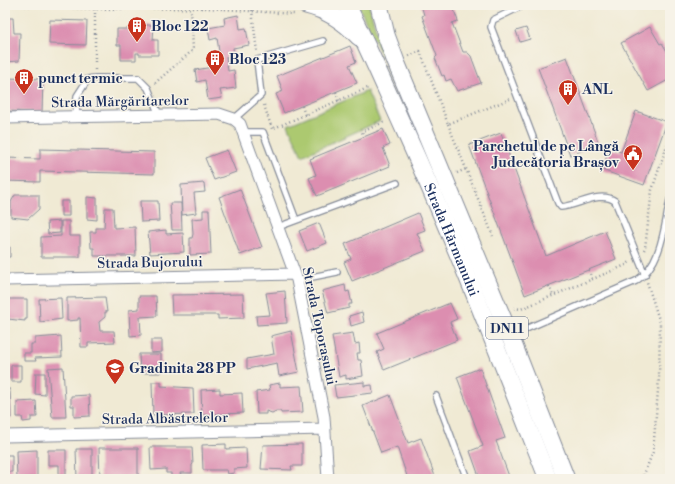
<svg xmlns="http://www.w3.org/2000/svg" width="675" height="484" font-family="'Libre Bodoni',serif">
<rect width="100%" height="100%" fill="#f7f3e8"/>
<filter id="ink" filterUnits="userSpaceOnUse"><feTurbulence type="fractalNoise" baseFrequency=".025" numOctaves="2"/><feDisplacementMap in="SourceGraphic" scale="8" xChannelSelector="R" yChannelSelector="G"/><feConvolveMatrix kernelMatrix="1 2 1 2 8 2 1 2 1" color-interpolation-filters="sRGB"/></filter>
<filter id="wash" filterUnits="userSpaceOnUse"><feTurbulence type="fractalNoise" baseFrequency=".012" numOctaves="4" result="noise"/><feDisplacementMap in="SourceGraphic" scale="16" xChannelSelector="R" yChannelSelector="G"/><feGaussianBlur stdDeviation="0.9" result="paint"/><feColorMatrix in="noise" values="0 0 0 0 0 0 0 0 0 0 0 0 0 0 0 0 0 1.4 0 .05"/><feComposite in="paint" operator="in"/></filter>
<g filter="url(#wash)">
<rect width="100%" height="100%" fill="#f0ead4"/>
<path fill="#acc96f" stroke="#647c66" d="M358 5H369L383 55 382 56Z
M367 91 380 121 302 156 288 125Z"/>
<g id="blocks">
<path fill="#dc8eb0" d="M421 5H452L458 21 452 23 463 52H467L471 56 481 83 457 91 451 79 446 81 444 75 442 76 435 58 437 56 422 16 424 15Z
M238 15 240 29 246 28 249 45 233 48 234 56 226 57 228 71 234 70 236 88 220 90 222 98 208 100 205 80 197 82 195 70 213 67 212 60 220 58 217 38 210 40 208 28 225 25 224 18Z
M5 18H13L14 33H20L19 61 5 62Z
M50 20 87 21 86 45 49 44Z
M138 25H154L153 40H158V55H139V53H136V60H121V45H117V29H132V32H138Z
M650 27 660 44 662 43 670 56V79L648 91 621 43Z
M526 28 530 39 520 42 516 31Z
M350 46 356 62 349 65 357 83 284 113 276 94 283 91 277 76Z
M567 57 599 144 570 155 538 68Z
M5 78 43 79 42 112 5 111Z
M636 111 667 122 644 185 602 170 610 148 621 152Z
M383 129 390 145 383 148 390 166 317 196 309 178 316 175 310 159Z
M501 133 546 256 605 231 616 259 525 295 469 145Z
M40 149 154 152V174L40 171V182L5 181V158L40 159Z
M227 150 236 172 214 180 205 158Z
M204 183 205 192 194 193 196 213 182 215 181 185Z
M240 189 262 247 240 255 219 197Z
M15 195H39V209L28 219 11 217V202Z
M87 197 97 198V220L87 219Z
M61 201H69V216H61Z
M140 201H158L159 221 141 222Z
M170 203H181L182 230H172Z
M105 208H113L114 228 135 227 136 256H94V248H91L90 232H96V228H104Z
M203 210H209L211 254 190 255V238H192L193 234 192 219 203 218Z
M418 213 425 230 417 233 425 251 352 281 344 262 351 259 345 244Z
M60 221V233L48 234 47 222Z
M61 221H69V236H80V257H41V237L61 236Z
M319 223 327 243 307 251 299 231Z
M166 230V234L183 233 184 252 150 254 148 232Z
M5 247H10V257H5Z
M345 285 346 292 349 291 352 304H349V308L328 313 322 291Z
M285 291 287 323 257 325 256 316 270 315 266 293Z
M243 294 244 318 218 319V315H172L171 295Z
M139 296H156L157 316 140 317 141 335 130 336 129 310 139 309Z
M105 297 107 312H105V317L99 322 100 331H114L115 342 88 343V347H81L80 318H78V320L67 321V298Z
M61 298 62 319 40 322 39 299Z
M8 299H27V319H25V321L8 319Z
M450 303 457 319 450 322 457 340 384 370 377 352 384 349 377 333Z
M362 312 364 322 351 326 349 316Z
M291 331 299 372 279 376 277 363 247 369V359L274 354 271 336Z
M353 333 355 344 359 343 360 353H357L358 360H361L363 376 346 379V375L339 377 332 336Z
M61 336 62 357 35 358 36 361H24V353H31V344H35V338Z
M151 340H162V352L151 353Z
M139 354H161V373H140Z
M11 365H21V382H11Z
M63 367 66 417H52L48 368Z
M480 368 505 438 496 441 510 479H480L470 451 483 446 457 377Z
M36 373H45V395L35 394Z
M152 382H161V386L193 388 194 414 153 415Z
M364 382V386L372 385 373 393 336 397 334 385Z
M280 383V387L301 386 303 412 281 413V411H276L272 413 266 411V414H257L256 392 270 390 269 385Z
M5 389H10L11 418H5Z
M220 389V394L242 393 243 413 202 415 201 390Z
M89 395 90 416 74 417V406H71V396Z
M390 395 408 443 421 438 436 479H408L397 447 381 453 363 406Z
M36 401 37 417H31V421L23 422 22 417H17V402Z
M226 444V449L246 448 247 468 234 469V473L228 474 227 470H203L202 445Z
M302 444V466H291L292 470 261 469 263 445Z
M150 447H192L193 464 192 465V473H180L181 479H171V473H166V469L151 470Z
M99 448H138V477H123V479H100Z
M76 449H92V479H77Z
M37 450V477L17 478 16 451Z
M48 450H66V479H59V465H48Z
M5 455H12V472H5Z"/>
</g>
</g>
<g filter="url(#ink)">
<use href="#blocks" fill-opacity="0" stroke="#868c99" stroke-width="1"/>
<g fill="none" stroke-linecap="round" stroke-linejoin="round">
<defs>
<path id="service" d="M524 5 493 20 491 27 558 203 561 207C578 206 600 190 615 201L645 275
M76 117 77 96 88 79 95 78H138L148 88 159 115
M234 119 261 95 257 60 323 41
M244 132H263L296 220
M278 227 397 183
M297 280 337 272
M512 335 636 281C662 264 664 228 670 200
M436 396 467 479"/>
<path id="minor" d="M5 118 219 114 234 119 240 124 297 280 324 417 328 479
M5 280 295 274
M5 436 325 429"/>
<g id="primary">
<path d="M306 5C327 10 344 21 359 37"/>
<path id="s1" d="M347 5C368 47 386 89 405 131 457 246 502 362 548 479"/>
<path d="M379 5 386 35 396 62 510 336 566 479"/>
</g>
</defs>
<use href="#service" stroke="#868c99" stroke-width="8"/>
<use href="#minor" stroke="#868c99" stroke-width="13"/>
<use href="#primary" stroke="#868c99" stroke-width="19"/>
<path stroke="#868c99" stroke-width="2.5" stroke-dasharray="1 3" stroke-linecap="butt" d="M5 5 95 9 207 8 294 14
M252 10 257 52
M409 56 420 51 448 124 510 99
M95 70V9
M155 83 193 50 191 9
M336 92 339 101
M264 105 272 129 370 87
M302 106 305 115
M448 124 493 236
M364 137 362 132 384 122
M457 173 466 169
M644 250 645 248 652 190 670 136
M589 270 592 279
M549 286 553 296
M514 308 521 309 626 265 631 261
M642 479 653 452 659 378 660 323 647 282"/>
<use href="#service" stroke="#fff" stroke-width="5.5"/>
<use href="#minor" stroke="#fff" stroke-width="11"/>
<use href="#primary" stroke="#fff" stroke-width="17"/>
</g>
</g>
<defs>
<symbol id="building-pin" viewBox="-11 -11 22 30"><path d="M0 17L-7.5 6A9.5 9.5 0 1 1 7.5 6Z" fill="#c8321e" stroke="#f7f3e8"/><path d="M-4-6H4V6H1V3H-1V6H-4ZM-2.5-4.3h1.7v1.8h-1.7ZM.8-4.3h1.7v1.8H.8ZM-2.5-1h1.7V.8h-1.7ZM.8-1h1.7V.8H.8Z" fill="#fff"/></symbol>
<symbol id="civic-pin" viewBox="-11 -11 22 30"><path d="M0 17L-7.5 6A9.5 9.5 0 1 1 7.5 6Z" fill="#c8321e" stroke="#f7f3e8"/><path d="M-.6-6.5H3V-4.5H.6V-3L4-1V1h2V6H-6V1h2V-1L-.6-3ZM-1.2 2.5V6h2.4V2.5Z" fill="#fff"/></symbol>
<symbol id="school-pin" viewBox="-11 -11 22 30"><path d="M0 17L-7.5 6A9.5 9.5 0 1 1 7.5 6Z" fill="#c8321e" stroke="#f7f3e8"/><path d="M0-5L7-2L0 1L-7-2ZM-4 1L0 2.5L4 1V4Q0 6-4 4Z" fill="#fff"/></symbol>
</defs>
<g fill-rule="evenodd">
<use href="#building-pin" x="126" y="15" width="22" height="30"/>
<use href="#building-pin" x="204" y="48" width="22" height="30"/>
<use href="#building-pin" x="13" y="67" width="22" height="30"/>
<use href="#building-pin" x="557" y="78" width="22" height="30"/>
<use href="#civic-pin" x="622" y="143" width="22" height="30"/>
<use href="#school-pin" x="104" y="357" width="22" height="30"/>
</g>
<g text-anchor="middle" stroke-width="3" stroke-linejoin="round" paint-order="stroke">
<rect fill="#f7f3e8" stroke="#5d6a87" stroke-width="1" x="486" y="317" width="42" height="22" rx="3"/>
<g font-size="13" font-weight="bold" fill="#1b2f5e">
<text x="507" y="333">DN11</text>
</g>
<g font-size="14" font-weight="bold" fill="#1b2f5e" stroke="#f7f3e8" text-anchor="start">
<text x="151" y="31">Bloc 122</text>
<text x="229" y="64">Bloc 123</text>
<text x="38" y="83">punct termic</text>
<text x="582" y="94">ANL</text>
<text x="619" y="151" text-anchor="end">Parchetul de pe Lângă<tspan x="619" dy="16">Judecătoria Brașov</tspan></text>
<text x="129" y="373">Gradinita 28 PP</text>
</g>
<g font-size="14" fill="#1b2f5e" stroke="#f7f3e8">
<text transform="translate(120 101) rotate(-1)" y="5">Strada Mărgăritarelor</text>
<text dy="5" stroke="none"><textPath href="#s1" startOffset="257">Strada Hărmanului</textPath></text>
<text transform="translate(150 262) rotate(-1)" y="5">Strada Bujorului</text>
<text transform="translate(320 326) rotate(78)" y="5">Strada Toporașului</text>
<text transform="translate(165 418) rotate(-1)" y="5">Strada Albăstrelelor</text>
</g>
</g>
<rect width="675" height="484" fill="none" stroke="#f7f3e8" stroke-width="20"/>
</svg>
